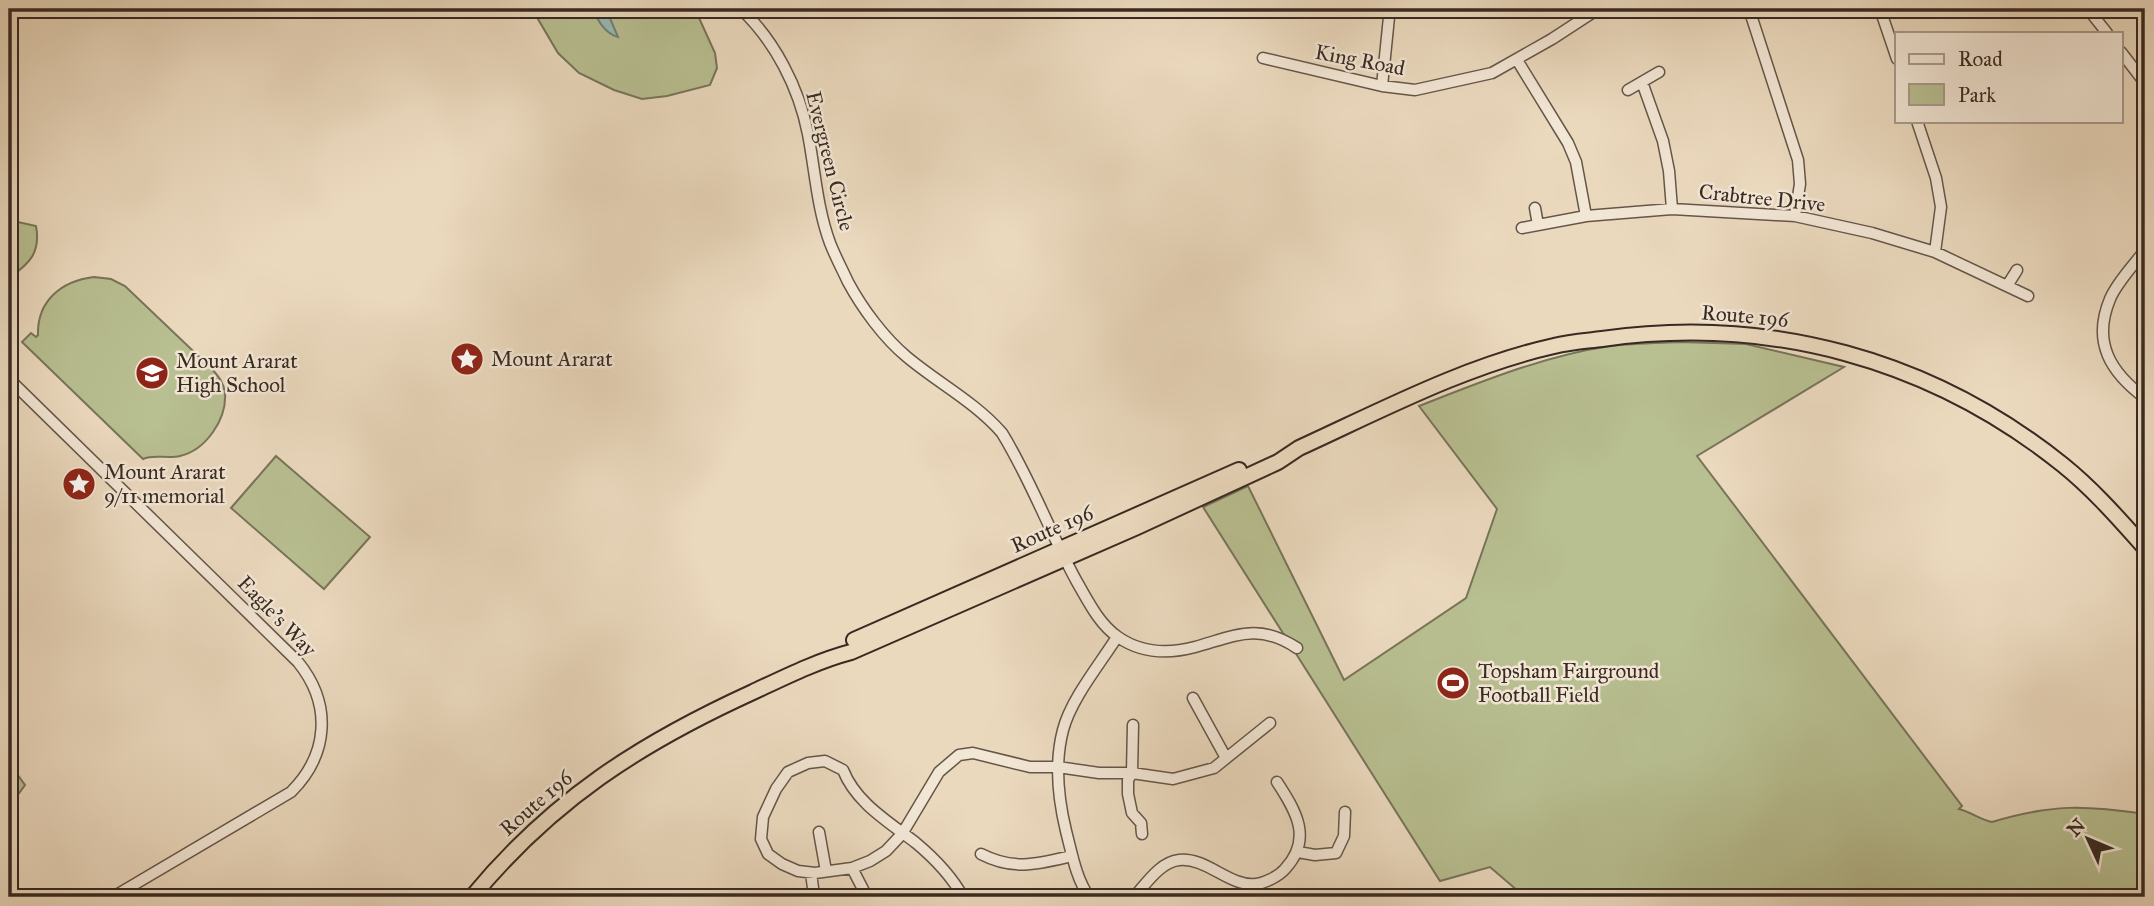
<svg xmlns="http://www.w3.org/2000/svg" width="2154" height="906" font-family="'IM FELL Great Primer',serif">
<rect width="100%" height="100%" fill="#ebd9be"/>
<filter id="stains"><feTurbulence type="fractalNoise" baseFrequency=".00286" numOctaves="4"/><feColorMatrix values="0 0 0 0 .2 0 0 0 0 .09 0 0 0 0 .02 0 0 0 .5 -.17"/></filter>
<radialGradient id="worn" r=".72"><stop offset=".6" stop-color="#630" stop-opacity="0"/><stop offset="1" stop-color="#630" stop-opacity=".3"/></radialGradient>
<path fill="#b8bf91" stroke="#78745a" stroke-width="2" d="M532 9H695L715 53 717 68 710 85 667 96 642 99 614 90 579 73 558 53Z
M9 220 36 226C41 253 29 264 9 278Z
M94 277 111 279 125 286 212 369C218 376 224 383 225 393 227 419 206 450 180 456 168 459 153 454 143 459L22 342 31 333 36 337 38 335C37 301 61 281 94 277Z
M1680 342 1746 344 1844 367 1697 456 1962 806 1959 809C1971 812 1981 820 1992 822 2052 804 2084 805 2145 814V897H1525L1490 867 1440 881 1203 507 1248 486 1344 680 1466 598 1497 509 1419 406C1481 382 1543 356 1610 346 1633 343 1657 343 1680 342Z
M276 456 370 537 324 589 231 508Z
M9 763 25 785 9 807Z"/>
<path fill="#98bab4" stroke="#72807a" stroke-width="2" d="M594 9H606L618 37C606 34 597 21 594 9Z"/>
<g fill="none" stroke-linecap="round" stroke-linejoin="round">
<defs>
<path id="minor" d="M741 9C775 41 799 88 808 134 815 170 817 208 830 243 835 256 842 269 848 282 862 308 884 338 907 357 938 383 975 402 1002 433 1031 480 1050 533 1077 582 1088 601 1099 624 1118 637 1141 653 1169 654 1195 647 1235 636 1258 622 1297 648
M1749 9 1798 160 1800 184 1795 216
M1880 9 1897 59
M2088 9 2107 33
M2121 52 2145 83
M1263 58 1382 86 1415 90 1492 73 1552 39 1598 9
M1517 60 1568 143 1576 162 1586 216
M1642 82 1663 141 1669 171 1672 209
M1382 86 1389 17 1388 9
M1628 90 1659 72
M1917 121 1936 178 1941 207 1935 252
M1535 208 1538 225
M1522 228 1586 216 1672 209 1795 216 1872 233 1935 252 2028 296
M2145 250C2134 265 2117 282 2110 299 2092 342 2110 372 2145 398
M2007 286 2017 270
M9 379 298 662C332 704 329 754 291 792L113 897
M1193 698 1226 758
M1133 725 1132 773 1128 780V794L1132 813 1141 823 1142 834
M819 832 826 871
M1298 852 1315 855 1336 853 1344 836 1345 812
M981 854C1014 871 1038 864 1072 856
M852 868 867 897
M811 873 813 888 811 897
M1257 884 1259 897
M963 897C952 877 934 858 916 843 889 822 856 803 843 770L825 761 808 763 788 772 776 789 763 817 761 839 768 854 782 864 798 871 815 873 852 868 870 861 886 851 902 834 939 772 959 755 973 753 1030 767H1058L1099 773H1132L1173 779 1214 768 1270 723
M1089 897C1076 878 1072 854 1066 831 1058 798 1054 764 1063 730 1071 699 1100 664 1117 637
M1134 897C1146 884 1160 862 1179 860 1207 857 1229 887 1256 884 1265 883 1279 876 1285 869 1313 839 1296 811 1277 782"/>
<path id="highway" d="M854 640 1239 470
M472 897C552 800 639 744 753 692 785 677 817 661 851 652L1137 527 1278 462 1299 448C1382 410 1465 366 1554 346 1570 342 1586 341 1602 339 1769 315 1931 359 2063 465 2094 490 2119 519 2145 548"/>
</defs>
<use href="#minor" stroke="#655649" stroke-width="13"/>
<use href="#highway" stroke="#382a22" stroke-width="18"/>
<use href="#minor" stroke="#f2e6d5" stroke-width="10"/>
<use href="#highway" stroke="#ebd9be" stroke-width="14"/>
</g>
<defs>
<symbol id="sight-disc" viewBox="-11 -11 22 22"><circle r="9.5" fill="#8f2418" stroke="#f2e6d5"/><path d="M0-6L1.8-2.2L6-1.7L2.9 1.2L3.7 5.4L0 3.3L-3.7 5.4L-2.9 1.2L-6-1.7L-1.8-2.2Z" fill="#fff"/></symbol>
<symbol id="school-disc" viewBox="-11 -11 22 22"><circle r="9.5" fill="#8f2418" stroke="#f2e6d5"/><path d="M0-5L7-2L0 1L-7-2ZM-4 1L0 2.5L4 1V4Q0 6-4 4Z" fill="#fff"/></symbol>
<symbol id="stadium-disc" viewBox="-11 -11 22 22"><circle r="9.5" fill="#8f2418" stroke="#f2e6d5"/><path d="M0-5a6.5 5 0 1 0 0 10a6.5 5 0 1 0 0-10ZM-3.5-1.8h7v3.6h-7Z" fill="#fff"/></symbol>
</defs>
<g fill-rule="evenodd">
<use href="#sight-disc" x="448" y="340" width="38" height="38"/>
<use href="#school-disc" x="133" y="354" width="38" height="38"/>
<use href="#sight-disc" x="60" y="465" width="38" height="38"/>
<use href="#stadium-disc" x="1434" y="664" width="38" height="38"/>
</g>
<g text-anchor="middle" stroke-width="5" stroke-linejoin="round" paint-order="stroke">
<g font-size="21" fill="#382a22" stroke="#f2e6d5">
<text transform="translate(1360 60) rotate(11)" y="7">King Road</text>
<text transform="translate(830 161) rotate(76)" y="7">Evergreen Circle</text>
<text transform="translate(1762 198) rotate(6)" y="7">Crabtree Drive</text>
<text transform="translate(1745 316) rotate(5)" y="7">Route 196</text>
<text transform="translate(1052 529) rotate(-24)" y="7">Route 196</text>
<text transform="translate(277 616) rotate(46)" y="7">Eagle's Way</text>
<text transform="translate(536 803) rotate(-41)" y="7">Route 196</text>
</g>
<g font-size="21" fill="#382a22" stroke="#f2e6d5" text-anchor="start">
<text x="491" y="366">Mount Ararat</text>
<text x="176" y="368">Mount Ararat<tspan x="176" dy="24">High School</tspan></text>
<text x="104" y="479">Mount Ararat<tspan x="104" dy="24">9/11 memorial</tspan></text>
<text x="1478" y="678">Topsham Fairground<tspan x="1478" dy="24">Football Field</tspan></text>
</g>
</g>
<rect width="2154" height="906" fill="none" stroke="#ebd9be" stroke-width="35"/>
<rect x="10" y="10" width="2133" height="885" fill="none" stroke="#382a22" stroke-width="3.5"/>
<rect x="18" y="18" width="2119" height="871" fill="none" stroke="#382a22" stroke-width="2"/>
<rect x="1895" y="32" width="228" height="91" fill="#f2e6d5" stroke="#a89b8d" stroke-width="2"/>
<rect x="1909" y="54" width="35" height="10" fill="#f2e6d5" stroke="#a89b8d" stroke-width="2"/>
<text x="1958" y="66" font-size="21" fill="#382a22">Road</text>
<rect x="1909" y="84" width="35" height="21" fill="#b8bf91" stroke="#a89b8d" stroke-width="2"/>
<text x="1958" y="102" font-size="21" fill="#382a22">Park</text>
<g transform="translate(2088 839) rotate(314)" stroke="#f2e6d5" stroke-width="5" paint-order="stroke">
<path d="M0-5L12 26L0 18L-12 26Z" fill="#382a22"/>
<text y="-10" font-size="19" font-weight="bold" text-anchor="middle" fill="#382a22">N</text>
</g>
<rect width="100%" height="100%" filter="url(#stains)"/>
<rect width="100%" height="100%" fill="url(#worn)"/>
</svg>
